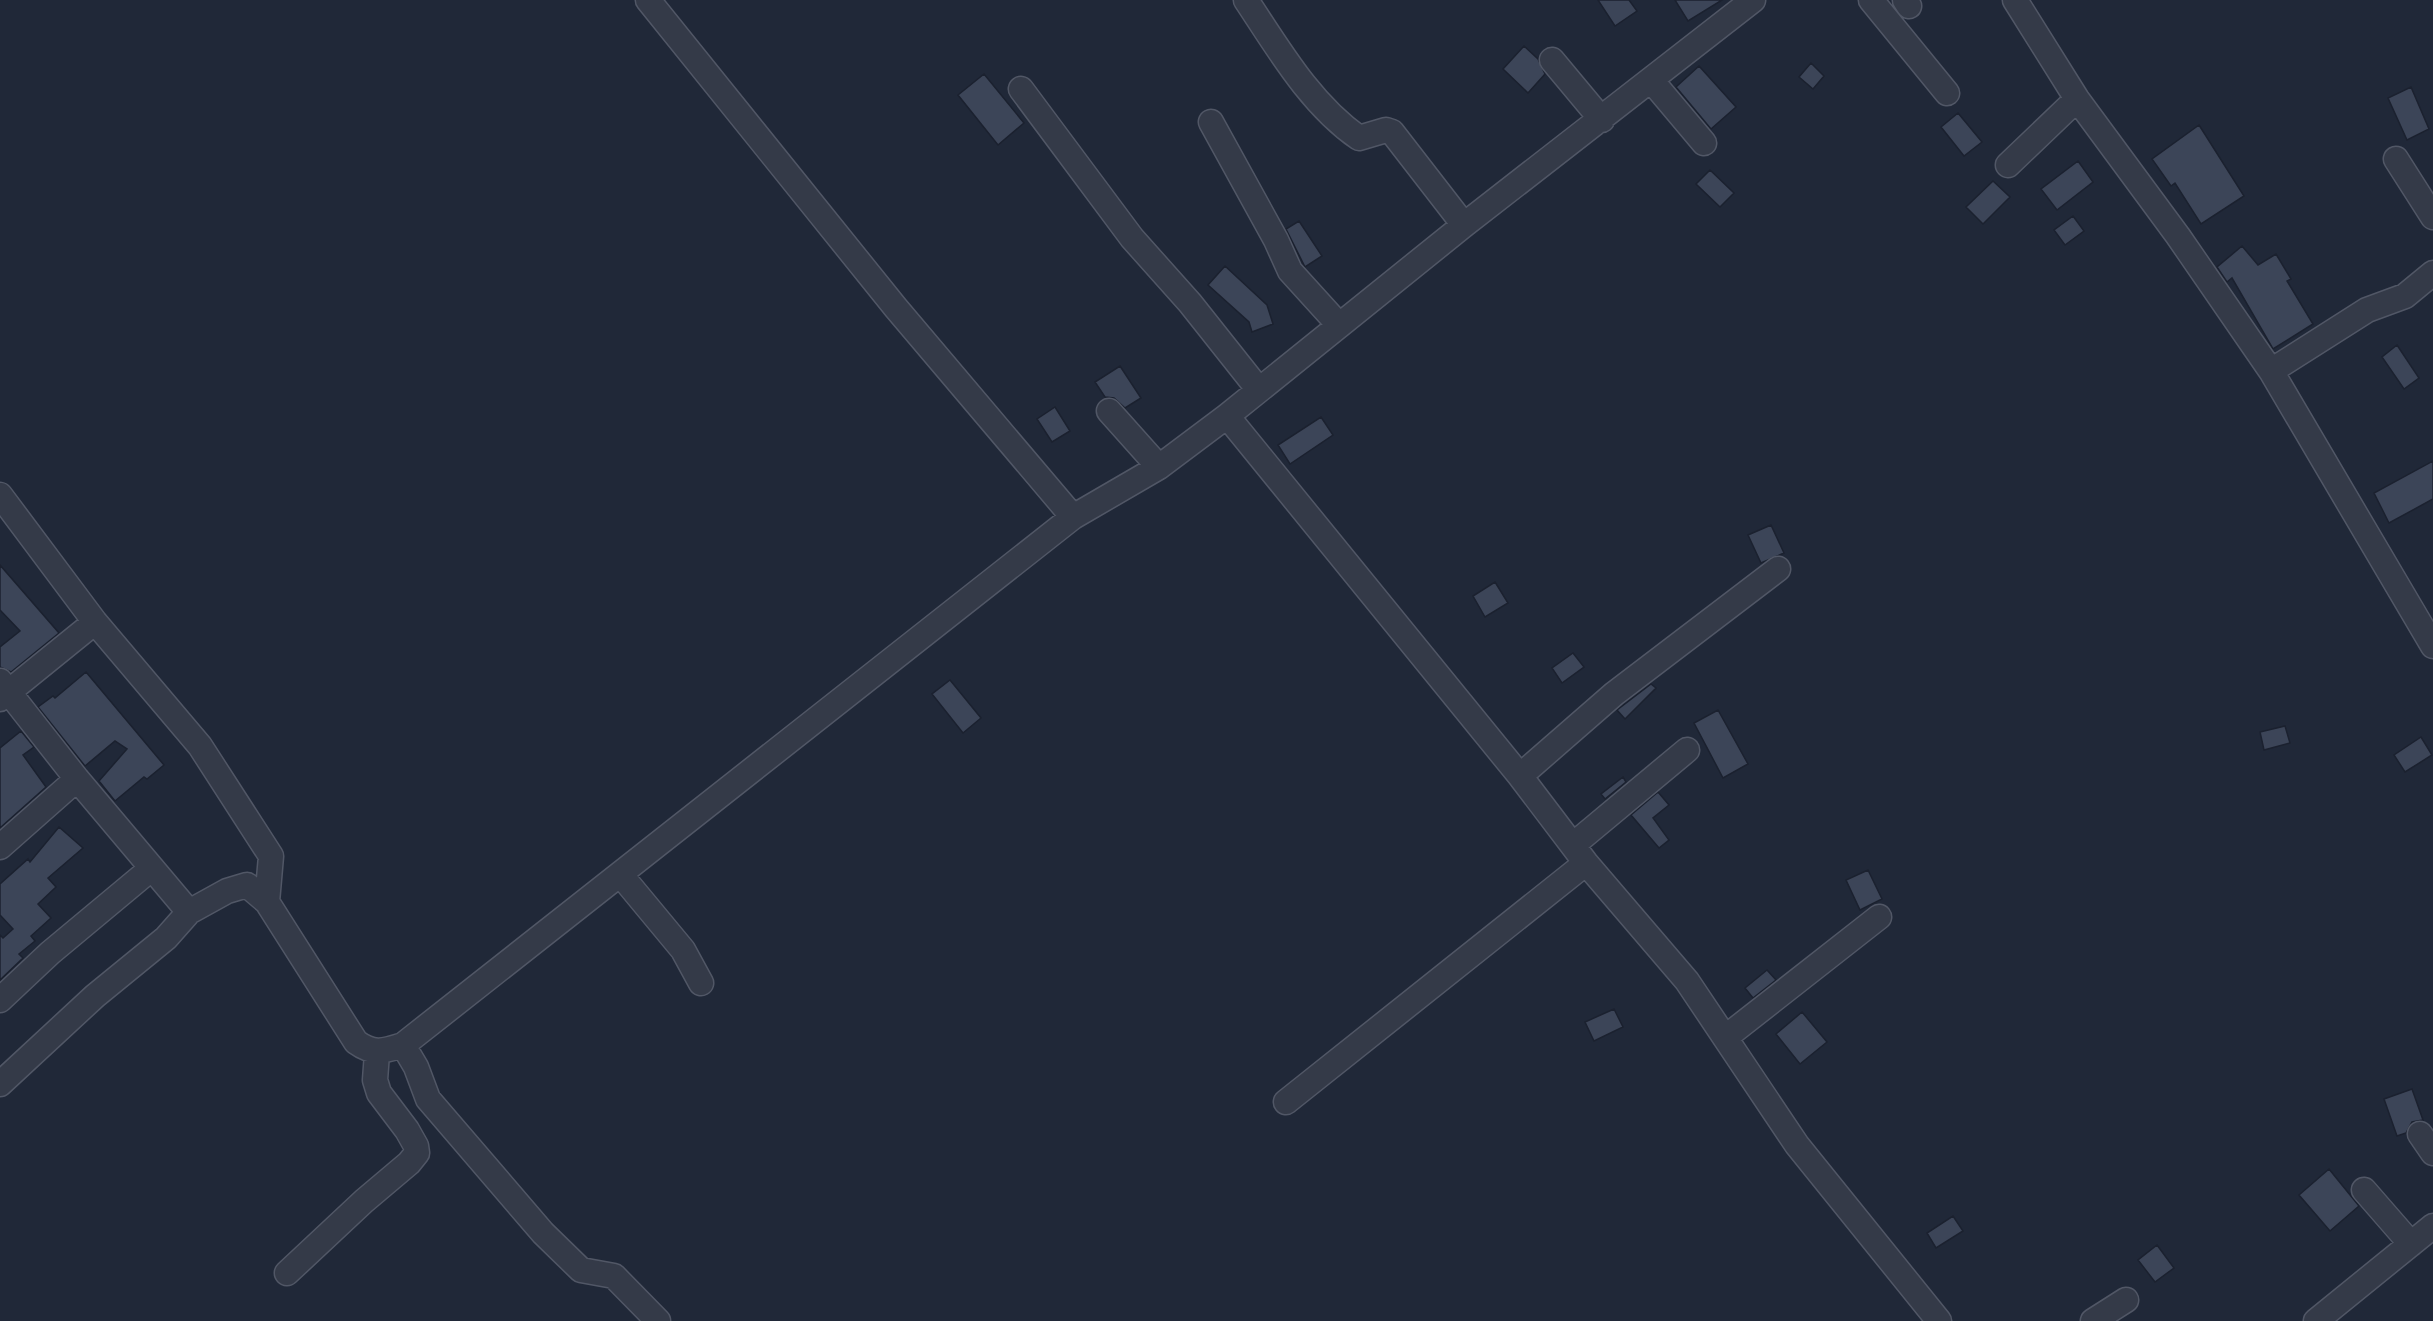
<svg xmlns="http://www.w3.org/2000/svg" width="2433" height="1321" font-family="'Sofia Sans Condensed',sans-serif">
<rect width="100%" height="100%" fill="#202838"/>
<path fill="#3c4558" stroke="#1b212f" stroke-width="1.5" d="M1598 0H1629L1637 11 1615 26Z
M1675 0H1722L1688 21Z
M1524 46 1538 59 1545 74 1528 93 1503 69Z
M1811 63 1824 76 1813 89 1799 77Z
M1699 66 1736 107 1711 129 1676 87Z
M984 74 1024 123 998 145 958 95Z
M2411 87 2429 129 2407 140 2388 98Z
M1958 113 1982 142 1964 156 1941 127Z
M2199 125 2244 196 2201 224 2175 183 2171 186 2152 159Z
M2078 161 2093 182 2057 210 2041 189Z
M1710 170 1734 193 1720 207 1696 184Z
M1993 181 2010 197 1983 224 1966 207Z
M2073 216 2084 231 2065 245 2054 230Z
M1299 221 1322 256 1305 267 1286 229Z
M2242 246 2258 265 2276 254 2291 279 2287 281 2313 324 2273 349 2232 278 2227 282 2217 267Z
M1225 266 1267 305 1273 324 1252 332 1249 322 1208 285Z
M2397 345 2419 378 2404 389 2382 357Z
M1120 366 1141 398 1125 408 1114 398 1105 397 1095 382Z
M1055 407 1070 431 1052 442 1037 419Z
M1321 417 1333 435 1290 464 1278 445Z
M2433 461V499L2389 523 2374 493Z
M1771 525 1784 553 1761 563 1748 535Z
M0 565 59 633 11 672 0 667V647L20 631 0 610Z
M1495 582 1508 603 1485 617 1473 596Z
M1573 653 1584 667 1562 683 1552 668Z
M86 672 164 765 147 779 144 777 115 801 99 781 127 749 115 741 85 766 38 707 53 696 55 698Z
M950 680 981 718 963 733 932 694Z
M1651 684 1656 688 1625 719 1617 710Z
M1718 710 1748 764 1723 778 1694 723Z
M2285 726 2290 743 2264 750 2260 732Z
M21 731 34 747 23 755 46 787 0 828V748Z
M2421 737 2432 755 2405 772 2394 755Z
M1623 777 1626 782 1605 799 1601 794Z
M1658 792 1669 805 1653 818 1669 840 1659 848 1631 815Z
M59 827 83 848 48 878 56 887 38 904 51 918 31 936 35 941 19 954 23 958 0 980V935L3 938 13 929 0 915V884L28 859 30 862Z
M1868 870 1882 899 1860 910 1846 880Z
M1767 970 1776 980 1753 998 1745 988Z
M1614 1009 1623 1027 1594 1041 1585 1022Z
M1802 1012 1827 1042 1800 1064 1776 1034Z
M2412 1089 2423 1120 2412 1122 2406 1133 2397 1136 2384 1099Z
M2329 1169 2359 1206 2330 1231 2299 1195Z
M1953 1216 1963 1231 1936 1248 1927 1233Z
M2157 1245 2174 1268 2155 1282 2138 1260Z"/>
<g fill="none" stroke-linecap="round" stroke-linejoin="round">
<defs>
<path id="minor" d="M648 0 896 308 1073 517
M1246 0C1278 48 1310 104 1359 138L1386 130 1392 132 1464 225
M1871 0 1947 93
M1905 0 1909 6
M2015 0 2077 99 2178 236 2271 371 2433 646
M1552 60 1602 120
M1651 80 1704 143
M1021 89 1132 238 1190 303 1259 390
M1211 122 1276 240 1290 271 1339 325
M2396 159 2433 217
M2008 165 2077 99
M2271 371 2367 310 2405 296 2433 273
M1109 411 1159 467
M1227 416 1520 776 1586 863 1687 981 1797 1145 1939 1321
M0 495 95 622 200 746 271 856 267 902
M0 681 77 779 189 912 227 891 247 885 267 902 356 1042C374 1055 384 1051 403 1045L1073 517 1159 467 1227 416 1464 225 1753 0
M0 699 95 622
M1520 776 1614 694 1778 569
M1573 845 1687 750
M0 847 77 779
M620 874 683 950 701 983
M0 1000 50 953 152 868
M1726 1037 1879 917
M403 1045 416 1067 428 1099 543 1233 581 1270 614 1276 658 1321
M0 1084 95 996 166 938 189 912
M1286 1102 1586 863
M2420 1134 2433 1153
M2364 1190 2411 1244
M287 1273 364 1201 409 1163 417 1153 416 1146 407 1130 379 1093 375 1080 377 1053
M2093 1321 2126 1300
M2316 1321 2433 1226"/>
</defs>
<use href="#minor" stroke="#515766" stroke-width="27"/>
<use href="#minor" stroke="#343a48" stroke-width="24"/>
</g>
</svg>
